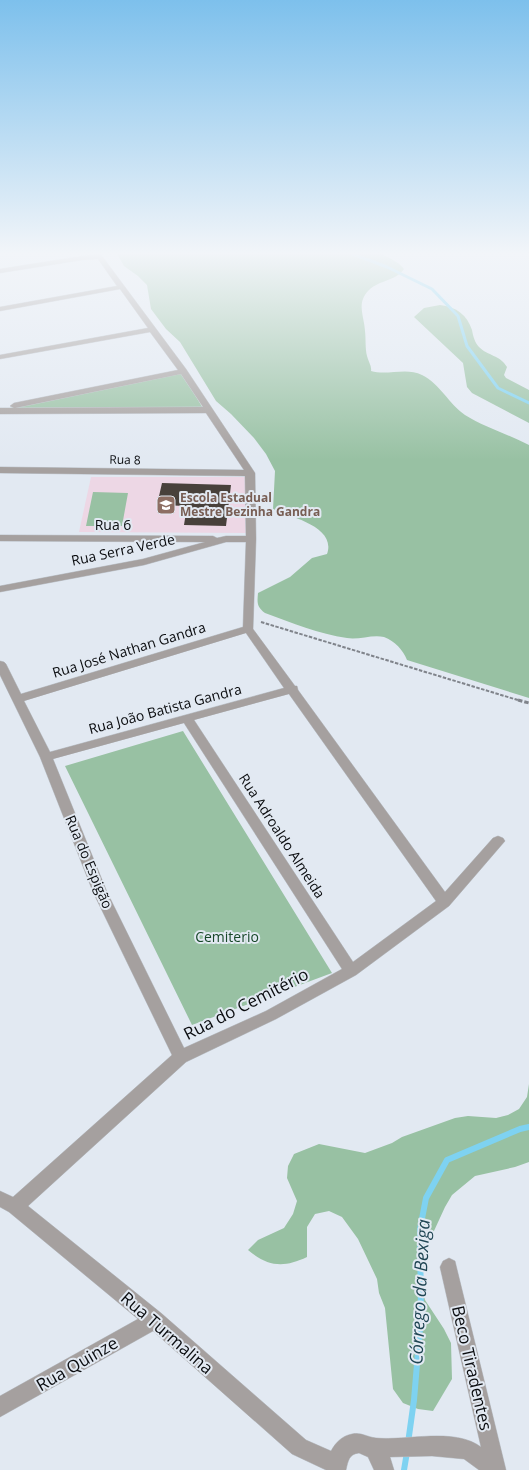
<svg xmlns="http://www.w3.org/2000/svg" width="529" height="1470" font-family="'Open Sans',sans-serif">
<rect width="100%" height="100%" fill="#e2e9f2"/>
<path fill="#edd7e5" d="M91 477H247L246 533 79 532Z"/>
<path fill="#98c1a3" d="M117 254H382C390 259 398 261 404 269 396 281 379 280 369 290 356 303 364 315 365 331 366 339 365 348 367 356 368 361 372 366 371 371 387 376 406 367 422 375 440 384 449 404 465 415 484 427 508 434 529 445V698L407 660C403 650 395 641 384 637 373 634 359 640 347 638 319 634 292 623 265 613 257 607 257 603 258 593L290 577 312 558 327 554C337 526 289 517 273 509L275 471 266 454 254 438 231 414 216 401 180 342 166 329 151 309 147 285 138 276 124 266Z
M440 305C457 307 467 315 472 330 473 336 475 343 479 347 488 356 500 355 507 367L504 375 506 378 529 390V423L472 393 467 387 463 363 414 317 424 308Z
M182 373 204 410 6 409 58 396Z
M93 492 128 493 122 526H86Z
M183 731 332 973 192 1025 65 766Z
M529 1084V1162L515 1167 475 1176 452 1195 445 1207 428 1244 421 1285 425 1300 444 1329 451 1343 452 1379 433 1411 418 1409 403 1403 393 1389 385 1308 379 1293 377 1279 358 1239 342 1217 329 1211 315 1214 307 1227V1257C284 1268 268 1267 248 1250L258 1240 284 1228 293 1214 297 1201 287 1178 288 1166 294 1154 319 1144 365 1153 392 1143 402 1137 455 1118 468 1116 496 1118 508 1115 519 1109 527 1097Z"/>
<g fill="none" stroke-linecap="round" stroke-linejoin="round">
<path stroke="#7ed2f1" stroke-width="3" d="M353 254 387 267 432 289 458 316 467 346 498 388 529 403"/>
<path stroke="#7ed2f1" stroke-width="6" d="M408 1443 414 1400 421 1316 420 1229 426 1198 447 1160 520 1129 529 1127
M404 1470 407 1452"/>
</g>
<path fill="#48413b" d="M162 483 231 485 226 526 184 525 187 506 157 505Z"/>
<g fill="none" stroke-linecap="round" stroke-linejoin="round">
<defs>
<path id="minor" d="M100 255 102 256 186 369 255 473 256 539 253 629 295 686H297L298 690 445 892 493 838 498 836 503 838 505 841 449 906 356 975 276 1019 186 1062 28 1206 161 1313 306 1440 331 1451C336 1442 342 1436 352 1434 361 1432 367 1437 376 1438 407 1441 454 1427 481 1447L440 1267 443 1261 449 1258 455 1261 506 1470H479L464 1459 432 1456 390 1457 394 1470H374L368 1457 359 1453C349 1454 348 1461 346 1470H326L292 1454 153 1331 0 1417V1396L138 1319 9 1212 0 1207V1191L13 1197 172 1055 93 892 40 757 0 675V661L4 662 6 664 21 694 243 627 246 542H226L144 565 0 592V586L143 559 205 542 0 541V535L213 536 217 538 226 536H246L245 476 0 473V467L244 470 206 413 0 414V408H14L10 406 14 403 178 370 150 332 0 359V355L148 328 120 289 0 311V307L117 286 98 259 82 260 0 273V269L82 256ZM181 374 203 407 15 408ZM246 633 284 688 50 752 24 701ZM289 694 436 901 353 962 194 720ZM184 723 342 969 266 1011 184 1048 107 892 53 759Z"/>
</defs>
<use href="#minor" stroke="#bfc6ce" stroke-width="1"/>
<path stroke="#80848b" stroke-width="2" stroke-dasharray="3.5 1.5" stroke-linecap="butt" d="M261 622 521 701"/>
<path stroke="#80848b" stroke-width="3" stroke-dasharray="4.5 2" stroke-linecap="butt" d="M518 700 529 703"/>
<use href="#minor" fill="#a5a09f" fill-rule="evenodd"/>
</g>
<linearGradient id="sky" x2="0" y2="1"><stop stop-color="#7dc0ec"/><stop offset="0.55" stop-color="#f2f5f9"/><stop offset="1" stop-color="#f2f5f9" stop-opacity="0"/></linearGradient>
<rect width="529" height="460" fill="url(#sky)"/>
<defs>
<symbol id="school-square" viewBox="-11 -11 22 22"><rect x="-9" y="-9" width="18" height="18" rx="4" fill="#8d6e63" stroke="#e2e9f2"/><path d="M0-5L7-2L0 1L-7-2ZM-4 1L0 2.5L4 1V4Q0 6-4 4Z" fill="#fff"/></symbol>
</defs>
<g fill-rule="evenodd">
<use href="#school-square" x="155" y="494" width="22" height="22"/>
</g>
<g text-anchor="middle" stroke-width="4" stroke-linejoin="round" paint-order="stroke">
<g font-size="12" fill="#0a0c0f" stroke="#e2e9f2">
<text transform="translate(125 460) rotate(1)" y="4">Rua 8</text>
</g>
<g font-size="12" font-weight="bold" fill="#785e54" stroke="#e2e9f2" text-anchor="start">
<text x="180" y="502">Escola Estadual<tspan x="180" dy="14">Mestre Bezinha Gandra</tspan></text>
</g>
<g font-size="14" fill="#0a0c0f" stroke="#e2e9f2">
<text x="113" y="530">Rua 6</text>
<text transform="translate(123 550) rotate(-12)" y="5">Rua Serra Verde</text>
<text transform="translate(129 650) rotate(-17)" y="5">Rua José Nathan Gandra</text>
<text transform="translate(165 709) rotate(-15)" y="5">Rua João Batista Gandra</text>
<text transform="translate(282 836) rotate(57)" y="5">Rua Adroaldo Almeida</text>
<text transform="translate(89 862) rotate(67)" y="5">Rua do Espigão</text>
</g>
<g font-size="14" fill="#174728" stroke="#e2e9f2">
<text x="227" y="942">Cemiterio</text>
</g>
<g font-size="17" fill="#0a0c0f" stroke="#e2e9f2">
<text transform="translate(246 1004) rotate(-27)" y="6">Rua do Cemitério</text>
<text transform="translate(167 1333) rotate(41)" y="6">Rua Turmalina</text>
<text transform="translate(77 1364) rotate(-30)" y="6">Rua Quinze</text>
<text transform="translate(472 1368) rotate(77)" y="6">Beco Tiradentes</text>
</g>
<g font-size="18" font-style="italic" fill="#1f4553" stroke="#e2e9f2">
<text transform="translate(420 1292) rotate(-87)" y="6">Córrego da Bexiga</text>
</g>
</g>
</svg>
